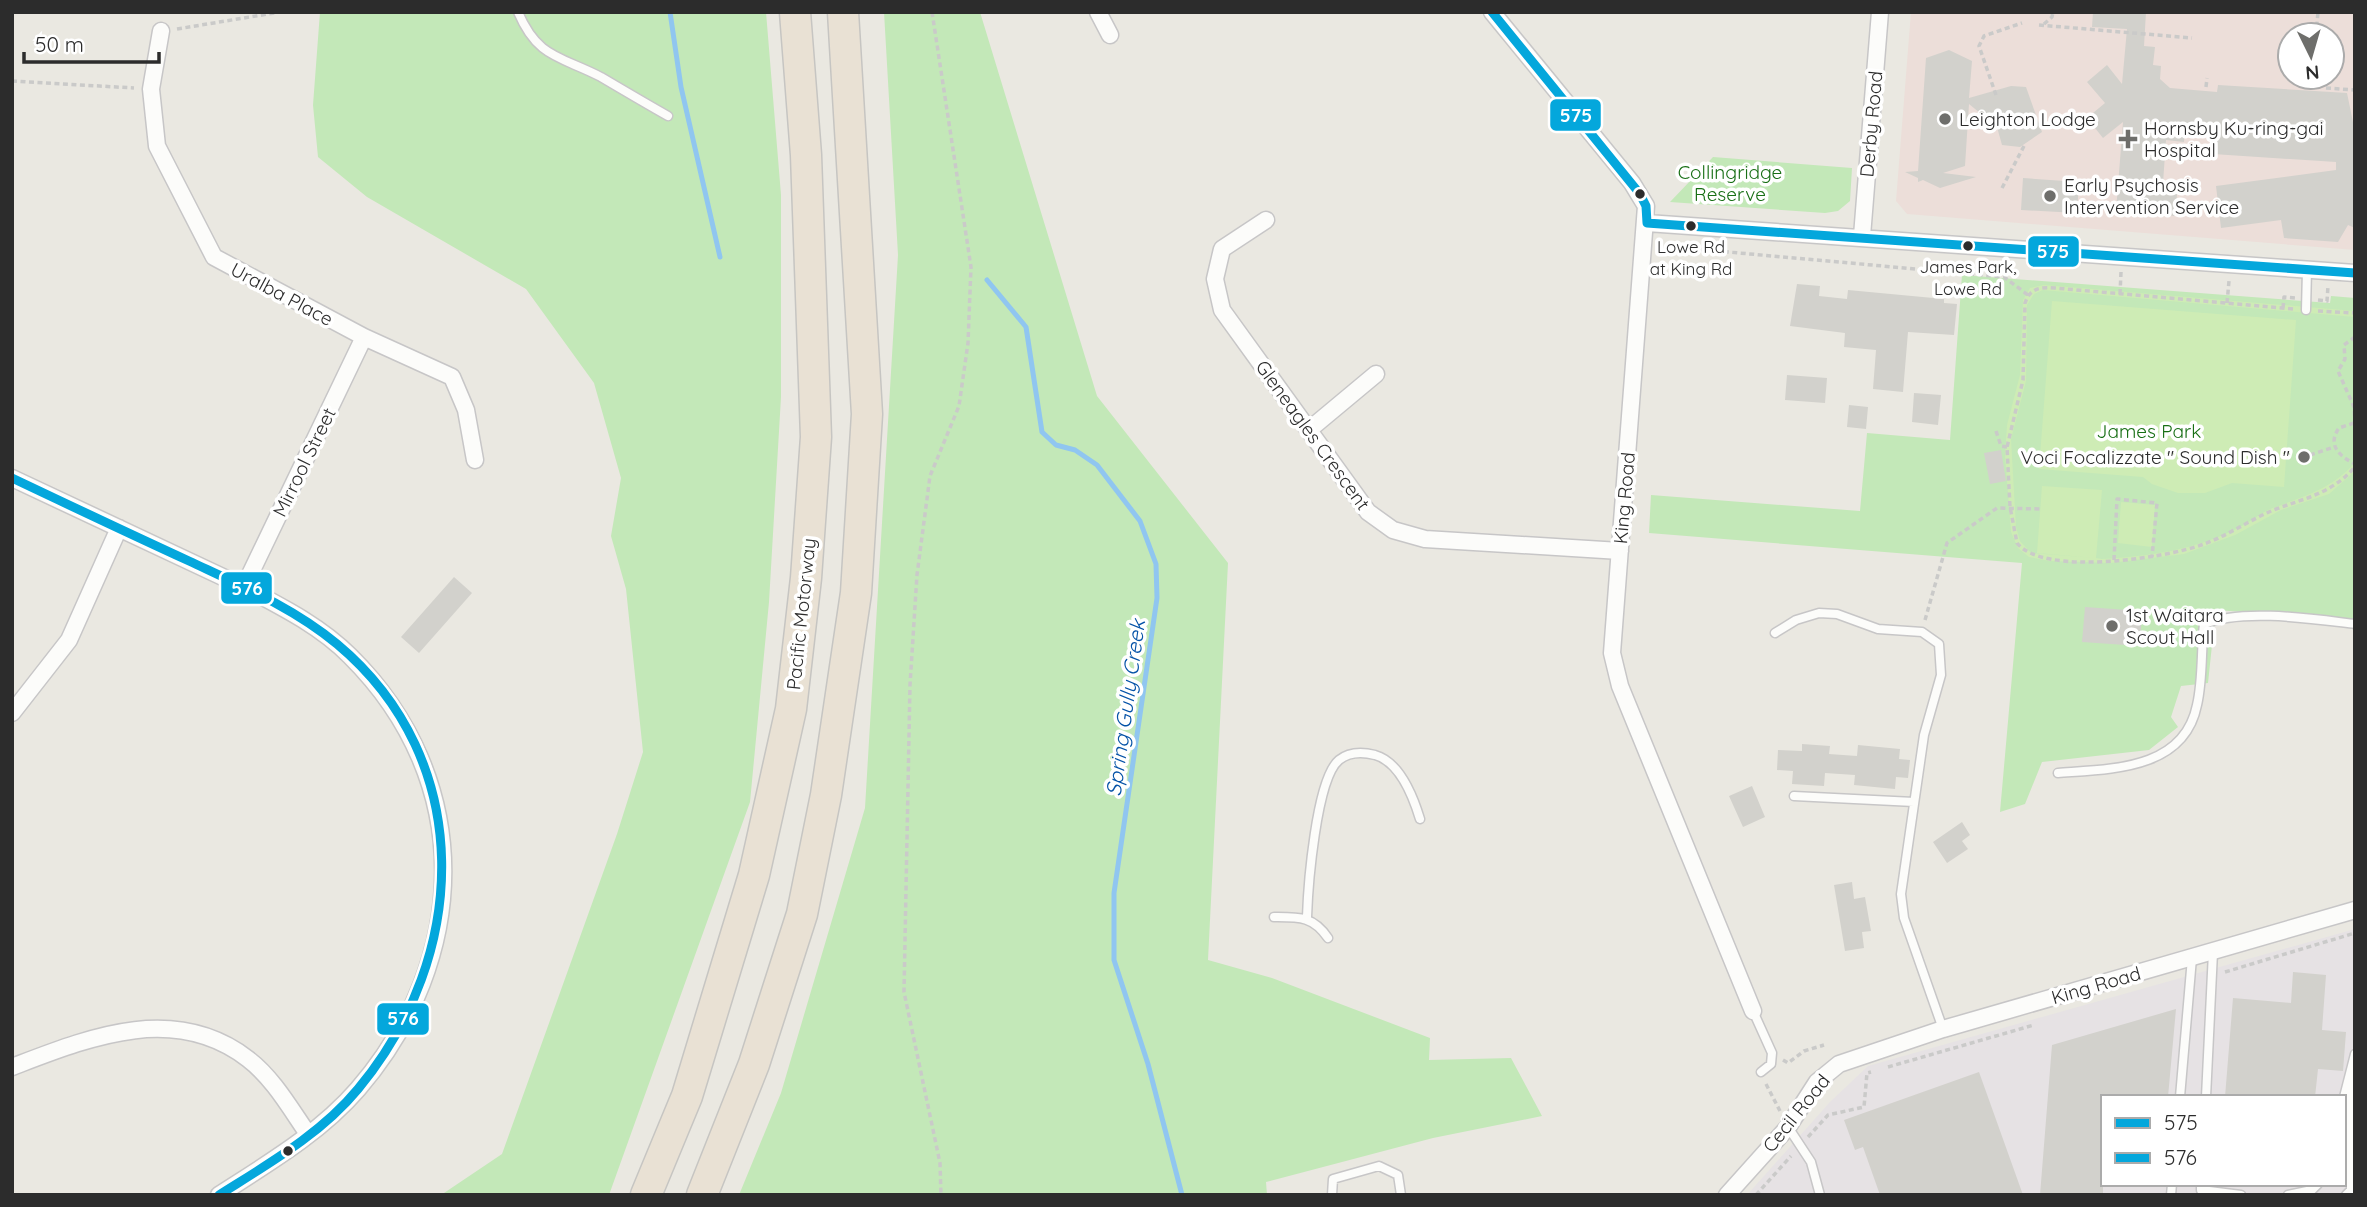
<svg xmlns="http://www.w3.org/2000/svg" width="2367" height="1207" font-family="Quicksand,sans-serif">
<rect width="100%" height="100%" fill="#eae8e1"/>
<path fill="#e6e2e4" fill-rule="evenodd" d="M2355 929V1195H1747L1830 1102 1868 1066ZM2103 1097H2344V1184H2103Z"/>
<path fill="#ecded9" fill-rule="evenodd" d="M1911 12H2355V250L1907 214 1896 201ZM2290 35H2332V77H2290Z"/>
<path fill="#c3e8b8" d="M320 12H766L781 195V397L769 602 750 802 609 1195H441L502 1154 617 834 643 752 626 589 611 536 621 478 594 383 526 289 367 197 318 157 313 105Z
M884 12H980L1097 396 1228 563 1208 960 1272 978 1430 1038 1429 1060 1511 1058 1542 1116 1433 1138 1266 1182 1267 1195H739L781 1093 865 808 898 255Z
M1713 157 1852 168 1850 201 1838 211 1825 213 1670 202Z
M1962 275 2330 303 2331 296 2355 298V619L2199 609 2214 626 2208 683 2181 686 2171 717 2178 727 2149 750 2042 762 2025 804 2000 812 2022 563 1649 533 1651 495 1860 511 1867 433 1950 440Z"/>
<path fill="#ceecb5" d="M2044 285 2355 311V317L2043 290 2034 294 2027 305 2026 381 2011 439 2016 527 2020 541 2031 553 2095 558 2037 553 2042 486 2102 490 2096 558 2102 559C2150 556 2195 550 2238 528 2251 522 2262 511 2276 507 2309 494 2329 490 2355 463V471L2329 494 2281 510 2235 535 2184 554 2111 563 2049 561 2029 557 2018 548 2011 532 2005 456 2007 425 2020 375 2023 300 2030 288Z
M2052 301 2296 320 2284 487 2232 483 2205 493H2178L2152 484 2143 477 2039 469Z
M2121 502 2155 505 2152 547 2118 543Z"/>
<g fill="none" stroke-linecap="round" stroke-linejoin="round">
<path stroke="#90c6f0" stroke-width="5" d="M670 12 681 87 720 257
M987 280 1026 327 1042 432 1056 445 1075 450 1097 465 1140 521 1156 564 1157 598 1114 893V960L1148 1064 1182 1195"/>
</g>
<path fill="#d2d1cc" d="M2093 12H2146L2144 46 2155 47 2153 65 2161 66 2160 79 2170 88 2217 92 2218 85 2347 93 2355 132V228L2348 225 2338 242 2284 238 2281 220 2221 228 2216 186 2336 170V162L2213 154 2215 132 2185 129 2184 142 2166 140 2163 183 2178 184 2175 216 2116 211 2123 122 2103 138 2087 118 2105 103 2087 82 2107 65 2122 84 2127 29 2092 27Z
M1949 50 1972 61 1969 98 2011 86 2026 87 2042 132 2020 147 2002 145 1997 127 1969 104 1965 166 1943 173 1976 177 1940 188 1923 180 1918 182V178L1905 172 1918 171 1926 58Z
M2023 178 2079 182 2077 213 2021 210Z
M1797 284 1820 286 1819 296 1847 299 1848 290 1944 299V303L1957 304 1954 335 1908 332 1903 392 1873 389 1876 350 1844 347 1845 333 1790 326Z
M1787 375 1827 378 1825 403 1785 400Z
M1914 393 1941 395 1938 425 1912 422Z
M1849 405 1868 407 1866 429 1847 427Z
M2001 450 2006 481 1990 484 1984 453Z
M454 577 472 593 419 653 401 637Z
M2085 607 2142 611 2140 646 2082 642Z
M1802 744 1830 746 1829 754 1857 756 1858 745 1900 749 1899 759 1910 760 1908 778 1896 777 1895 789 1854 785 1855 775 1825 773 1824 786 1792 784 1793 771 1777 770 1778 750 1802 751Z
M1752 786 1765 817 1743 827 1729 796Z
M1962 822 1970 835 1962 841 1968 849 1947 863 1933 842Z
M1852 882 1854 899 1865 897 1871 931 1862 932 1864 948 1845 951 1834 885Z
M2293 972 2326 975 2322 1030 2346 1032 2343 1071 2318 1069 2315 1097H2225L2233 998 2291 1003Z
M2176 1009 2168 1097H2103V1195H2040L2052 1045Z
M1979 1072 2023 1195H1880L1863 1147 1855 1150 1844 1120Z"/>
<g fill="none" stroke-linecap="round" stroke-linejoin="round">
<defs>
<path id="lane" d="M518 12C538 59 561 56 601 77 623 90 645 103 668 116
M2306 310 2307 270
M1775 633 1796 620 1819 613 1837 614 1878 629 1922 632 1939 644 1941 675 1924 735 1901 894 1904 918 1943 1029
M2058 773C2111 769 2184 770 2197 705 2203 680 2201 650 2204 624 2243 608 2313 619 2355 624
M1794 796 1914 802
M1274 917C1299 917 1313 916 1328 938
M1307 917C1308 887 1316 779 1339 760 1349 752 1363 752 1375 755 1400 762 1413 796 1420 819
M1753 1011 1772 1053 1771 1064 1761 1072
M2180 1097 2192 958
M2206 1097 2213 952
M2344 1097 2355 1054
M1788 1127 1811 1162 1820 1195
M2201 1184V1190L2241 1195
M1332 1195 1333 1179 1379 1166 1398 1175 1401 1195
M2171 1195 2172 1184
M2288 1195 2312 1190 2318 1184
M2346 1195 2351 1190V1075"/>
<path id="street" d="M1098 12 1110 35
M1492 12 1632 183 1646 206 1612 653 1620 686 1753 1011
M161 31 151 89 157 146 214 257 364 337 452 377 466 410 475 460
M1266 220 1222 249 1215 279 1222 310 1368 512 1393 530 1425 539 1620 551
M1647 223 2355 273
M1862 236 1880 12
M1310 429 1376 374
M12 478 244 587C282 607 320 626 350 656 476 781 470 959 358 1089 320 1133 267 1164 219 1195
M244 587 364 337
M12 713 69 640 119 528
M12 1067C88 1038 174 1002 248 1059 273 1078 290 1108 308 1134
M1727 1195 1788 1127 1817 1082 1839 1064 1943 1029 2355 910"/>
<path id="highway" d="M646 1195 687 1096 754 875 791 709 806 578 816 437 806 155 795 12
M702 1195 754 1064 802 914 826 795 856 593 867 414 843 12"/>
</defs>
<use href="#lane" stroke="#c7c6c7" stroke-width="11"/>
<use href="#street" stroke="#c7c6c7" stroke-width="19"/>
<use href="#highway" stroke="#c6c5c2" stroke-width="33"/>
<path stroke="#cacac9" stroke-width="3.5" stroke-dasharray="5 3.5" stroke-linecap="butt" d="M932 12 971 267 968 343 959 406 930 476 917 575 910 685 904 992 940 1163 941 1195
M2044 24 2052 17 2053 12
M2039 25 2192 38
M177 29 280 12
M2316 35 2318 12
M12 81 134 88
M2206 87 2207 78
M2312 87 2313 77
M2326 88 2355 90
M1996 95 1979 46 1984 36 2022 23
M2002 188 2024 146
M1673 247 2004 277 2028 295
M2120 294 2121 272
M2318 300 2327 301 2328 286
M2227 303 2229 281
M2283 308 2284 297 2296 298
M2293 309 2055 288C2040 287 2030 288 2025 303L2023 380 2007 447 2010 507 2017 543C2044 577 2167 558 2204 544 2229 535 2251 519 2276 509 2306 498 2332 493 2355 467
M2318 311 2355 313
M2355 337 2344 345 2345 359 2338 371 2354 407 2355 424
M2354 423 2339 428C2327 445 2339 456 2355 464
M1996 431 2001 446 2007 447
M2310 455 2334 447
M2114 560 2117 499 2157 503 2152 557
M1925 620 1947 543 1997 508 2040 509
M2225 972 2355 933
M1783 1060 1788 1063 1804 1051 1824 1045
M1888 1067 2034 1025
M1766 1084 1780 1111
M1808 1137 1828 1115 1864 1107 1867 1073 1871 1072
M1756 1195 1791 1156"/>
<use href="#lane" stroke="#fcfcfa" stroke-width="8"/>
<use href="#street" stroke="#fcfcfa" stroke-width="16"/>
<use href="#highway" stroke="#e9e1d4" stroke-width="30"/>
<defs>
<path id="bus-1" d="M1492 12 1640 194 1646 206 1647 223
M1647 223 2355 273"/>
<path id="bus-2" d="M12 478C71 506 130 534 189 561 240 585 294 608 337 644 477 761 469 956 358 1089 321 1134 268 1164 219 1195"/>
</defs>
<use href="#bus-1" stroke="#fff" stroke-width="14"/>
<use href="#bus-2" stroke="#fff" stroke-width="14"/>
<use href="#bus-1" stroke="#04a7dc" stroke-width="9"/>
<use href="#bus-2" stroke="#04a7dc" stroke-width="9"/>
</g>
<g fill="#6e6e6b" stroke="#fff" stroke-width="2.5">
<circle cx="1945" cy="119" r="7"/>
<path d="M2124.5 128.5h7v7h7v7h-7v7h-7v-7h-7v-7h7z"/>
<circle cx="2050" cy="196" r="7"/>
<circle cx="2304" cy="457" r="7"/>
<circle cx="2112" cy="626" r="7"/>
</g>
<g fill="#2c2c2c" stroke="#fff" stroke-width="2.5">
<circle cx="1640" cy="194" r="6"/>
<circle cx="1691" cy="226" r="6"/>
<circle cx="1968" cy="246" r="6"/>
<circle cx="288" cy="1151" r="6"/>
</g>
<g text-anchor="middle" stroke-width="7" stroke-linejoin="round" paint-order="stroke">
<g font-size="17" fill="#2c2c2c" stroke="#fff">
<text x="1691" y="253">Lowe Rd<tspan x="1691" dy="22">at King Rd</tspan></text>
<text x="1968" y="273">James Park,<tspan x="1968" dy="22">Lowe Rd</tspan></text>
</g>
<g font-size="19" fill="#2c2c2c" stroke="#fff" text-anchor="start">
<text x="1959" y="126">Leighton Lodge</text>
<text x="2144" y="135">Hornsby Ku-ring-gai<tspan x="2144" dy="22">Hospital</tspan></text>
<text x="2064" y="192">Early Psychosis<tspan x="2064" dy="22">Intervention Service</tspan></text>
<text x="2290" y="464" text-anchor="end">Voci Focalizzate " Sound Dish "</text>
<text x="2126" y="622">1st Waitara<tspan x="2126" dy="22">Scout Hall</tspan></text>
</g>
<g font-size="19" fill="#2c2c2c" stroke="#fff">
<text transform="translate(1871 124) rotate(-85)" y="7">Derby Road</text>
<text transform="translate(282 294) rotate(28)" y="7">Uralba Place</text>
<text transform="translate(1313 435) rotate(54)" y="7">Gleneagles Crescent</text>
<text transform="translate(304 462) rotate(-64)" y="7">Mirrool Street</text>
<text transform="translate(1624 498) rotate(-85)" y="7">King Road</text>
<text transform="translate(801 614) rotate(-84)" y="7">Pacific Motorway</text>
<text transform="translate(2096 985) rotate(-16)" y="7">King Road</text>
<text transform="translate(1796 1113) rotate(-51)" y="7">Cecil Road</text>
</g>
<g font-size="19" fill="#186f15" stroke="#fff">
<text x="1730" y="179">Collingridge<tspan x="1730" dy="22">Reserve</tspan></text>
<text x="2149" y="438">James Park</text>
</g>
<g font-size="21" font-style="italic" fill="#0452a7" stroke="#fff">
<text transform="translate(1126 708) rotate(-82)" y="7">Spring Gully Creek</text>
</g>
</g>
<g stroke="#fff" stroke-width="2.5">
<rect x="1549" y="98" width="53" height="34" rx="7" fill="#04a7dc"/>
<rect x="2027" y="235" width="53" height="33" rx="7" fill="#04a7dc"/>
<rect x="220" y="571" width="53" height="34" rx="7" fill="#04a7dc"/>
<rect x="376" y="1002" width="54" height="34" rx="7" fill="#04a7dc"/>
</g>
<g font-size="19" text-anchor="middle" font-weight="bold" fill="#fff">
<text x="1576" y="122">575</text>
<text x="2053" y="258">575</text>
<text x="247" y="595">576</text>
<text x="403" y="1025">576</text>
</g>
<rect width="2367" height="1207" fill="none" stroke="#2c2c2c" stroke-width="28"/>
<rect x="2101" y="1095" width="245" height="91" fill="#ffffff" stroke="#ababab" stroke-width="2"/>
<rect x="2115" y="1118" width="35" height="10" fill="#04a7dc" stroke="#ababab" stroke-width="2"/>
<text x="2164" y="1130" font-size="21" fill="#2c2c2c">575</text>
<rect x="2115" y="1153" width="35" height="10" fill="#04a7dc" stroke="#ababab" stroke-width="2"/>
<text x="2164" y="1165" font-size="21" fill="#2c2c2c">576</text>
<g transform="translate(2311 56) rotate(175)"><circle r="33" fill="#ffffff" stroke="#ababab" stroke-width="2"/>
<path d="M0-5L12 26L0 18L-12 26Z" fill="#6e6e6b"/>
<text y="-10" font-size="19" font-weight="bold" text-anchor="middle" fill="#2c2c2c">N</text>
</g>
<path d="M24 52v10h135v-10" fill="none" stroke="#2c2c2c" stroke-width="3.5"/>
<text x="35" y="52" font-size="21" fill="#2c2c2c" stroke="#ffffff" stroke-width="5" paint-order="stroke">50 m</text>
</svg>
